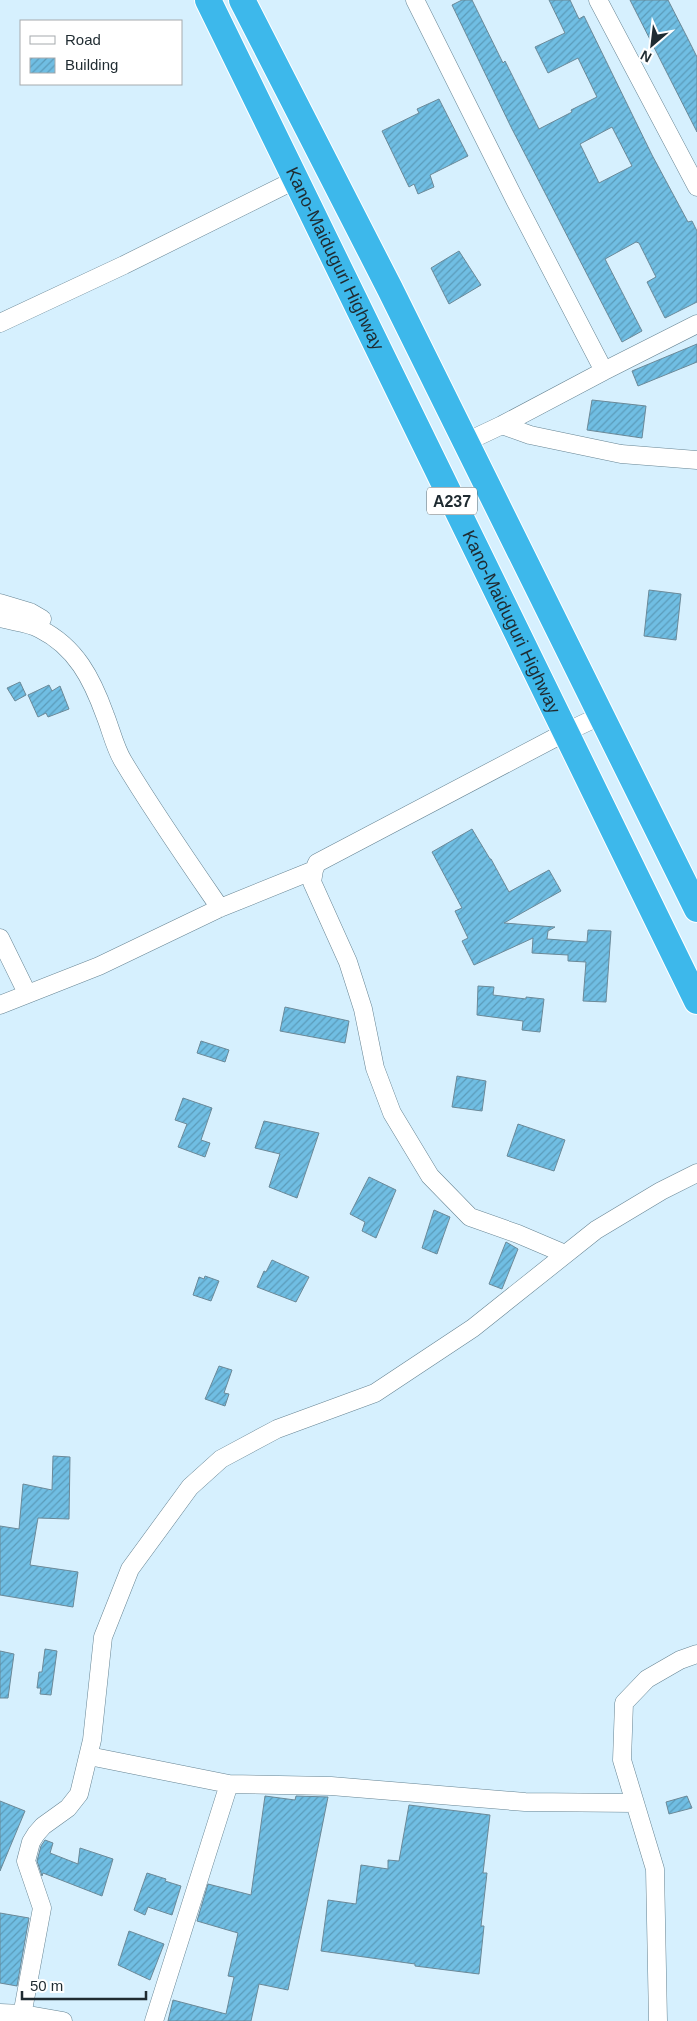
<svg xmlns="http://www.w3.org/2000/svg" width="697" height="2021" font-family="Helvetica,sans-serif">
<defs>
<pattern id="building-hatch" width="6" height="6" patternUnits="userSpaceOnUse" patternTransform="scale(1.25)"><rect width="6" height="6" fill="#70bee3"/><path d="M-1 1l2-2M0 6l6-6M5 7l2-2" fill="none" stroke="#5b9bb9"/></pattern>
</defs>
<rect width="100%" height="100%" fill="#d6f0fe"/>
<path fill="url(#building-hatch)" stroke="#6b8998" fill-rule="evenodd" d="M462 0H472L503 63 505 61 539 129 572 112 571 110 597 97 578 58 548 73 535 47 565 33 549 0H570L579 19 584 16 652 155 688 222 692 221 697 231V302L665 318 647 282 656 277 639 243 636 242 605 259 642 331 622 342 511 127 452 5ZM612 127 632 166 599 183 580 144Z
M630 0H668L687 37 697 57V132Z
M439 99 468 156 430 175 434 187 418 194 414 184 409 187 382 131 419 113 417 109Z
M459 251 481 285 449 304 431 268Z
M697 344V362L638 386 632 371Z
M592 400 646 406 642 438 587 430Z
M649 590 681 594 676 640 644 636Z
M20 682 26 695 15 701 7 688Z
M49 685 52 691 60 686 69 709 48 717 46 713 38 717 28 695Z
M472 829 490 859H491L509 892 549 870 561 891 504 923 555 927 548 931 547 939 587 942 588 930 611 931 606 1002 583 1001 586 962 568 961V955L532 953 533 938 474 965 462 941 468 938 455 911 462 908 432 852Z
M478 986 494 987 493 995 526 999V997L544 999 540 1032 522 1030 523 1021 477 1015Z
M285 1007 349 1021 345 1043 280 1031Z
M201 1041 229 1050 225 1062 197 1053Z
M457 1076 486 1081 482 1111 452 1107Z
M183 1098 212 1108 201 1140 210 1143 205 1157 178 1147 187 1124 175 1120Z
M264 1121 319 1133 297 1198 269 1187 280 1154 255 1148Z
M518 1124 565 1140 554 1171 507 1156Z
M369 1177 396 1190 376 1238 362 1231 365 1222 350 1214Z
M434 1210 450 1217 437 1254 422 1248Z
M506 1242 518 1249 502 1289 489 1284Z
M272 1260 309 1277 296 1302 257 1287 264 1271 266 1272Z
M205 1276 219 1281 211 1301 193 1295 199 1277 204 1279Z
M219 1366 232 1370 224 1393 229 1394 225 1406 205 1399Z
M53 1456 70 1457 69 1519 38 1518 30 1565 78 1572 73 1607 0 1595V1526L19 1529 23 1484 52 1490Z
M45 1649 57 1651 51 1695 40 1694 41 1688H37L39 1672H42Z
M0 1651 14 1654 8 1698H0Z
M265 1796 295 1800 296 1796 328 1797 308 1897 288 1990 259 1984 251 2021H168L173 2000 226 2014 234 1977 228 1976 238 1933 197 1921 208 1884 251 1895Z
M687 1796 692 1808 669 1814 666 1802Z
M0 1801 25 1811 0 1871Z
M409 1805 490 1815 483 1873H487L481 1926H484L479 1974 415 1966V1964L321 1951 328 1900 356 1904 361 1865 388 1869V1860L399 1861Z
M45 1840 53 1843 50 1853 78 1864 80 1848 113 1859 102 1896 43 1873 42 1876 37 1861 41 1846Z
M147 1873 166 1879 165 1881 181 1886 172 1915 148 1907 145 1915 134 1910Z
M0 1913 29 1918 17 1986 0 1983Z
M129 1931 164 1944 150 1980 118 1965Z"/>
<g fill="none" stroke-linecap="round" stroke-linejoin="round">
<defs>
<path id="minor" d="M415 0 515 200 604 371 502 425 466 442
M598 0 697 187
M0 323 124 265 297 179
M604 371 697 324
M502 425 530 435 621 454 697 460
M0 603 30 612 42 619
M0 618C13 622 28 622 40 629 76 647 92 679 105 715 111 730 115 748 123 761 153 811 187 860 220 908
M0 938 27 993
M0 1005 99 966 220 908 314 870
M565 1254 518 1234 470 1217 430 1176 392 1113 375 1068 363 1009 348 962 312 882 314 870 317 863 564 733 602 715
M89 1756 229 1784 331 1786 525 1802 635 1803
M0 2013 23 2014 63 2021
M21 2021 42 1908 26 1861 31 1842 36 1834 43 1826 68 1808 79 1794 92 1740 103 1637 130 1569 190 1487 221 1459 277 1429 375 1393 473 1328 596 1230 661 1191 697 1173
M154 2021 229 1784
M658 2021 655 1869 622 1760 624 1703 647 1679 680 1660 697 1654"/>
<g id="highway">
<path id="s1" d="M208 0C373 333 532 668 697 1001"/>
<path d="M242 0 390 289 697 909"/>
</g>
</defs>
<use href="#minor" stroke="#668493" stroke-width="19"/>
<use href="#highway" stroke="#fff" stroke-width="28"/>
<use href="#minor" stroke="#fff" stroke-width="18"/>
<use href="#highway" stroke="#3db8eb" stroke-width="26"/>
</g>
<g text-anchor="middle" stroke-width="4" stroke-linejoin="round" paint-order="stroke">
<rect fill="#fff" stroke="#626b6f" stroke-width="1" x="427" y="487.5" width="50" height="27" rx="4"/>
<g font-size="16" font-weight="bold" fill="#1f2b31">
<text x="452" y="507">A237</text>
</g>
<g font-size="18" fill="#1f2b31" stroke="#fff">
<text dy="6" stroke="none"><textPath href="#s1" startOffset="288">Kano-Maiduguri Highway</textPath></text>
<text dy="6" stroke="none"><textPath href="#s1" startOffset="692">Kano-Maiduguri Highway</textPath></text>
</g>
</g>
<rect x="20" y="20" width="162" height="65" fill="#ffffff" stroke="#a5aaad"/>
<rect x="30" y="36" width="25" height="8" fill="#ffffff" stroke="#a5aaad"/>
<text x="65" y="45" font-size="15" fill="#1f2b31">Road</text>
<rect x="30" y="58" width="25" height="15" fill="url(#building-hatch)" stroke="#a5aaad"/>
<text x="65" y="70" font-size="15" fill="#1f2b31">Building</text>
<g transform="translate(652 45) rotate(208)" stroke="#ffffff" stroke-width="4" paint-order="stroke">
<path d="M0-4L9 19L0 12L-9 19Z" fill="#1f2b31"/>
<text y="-8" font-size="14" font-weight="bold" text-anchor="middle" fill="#1f2b31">N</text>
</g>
<path d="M22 1991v8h124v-8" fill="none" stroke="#1f2b31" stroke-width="2.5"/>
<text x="30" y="1991" font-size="15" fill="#1f2b31" stroke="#ffffff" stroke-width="4" paint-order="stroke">50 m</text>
</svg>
